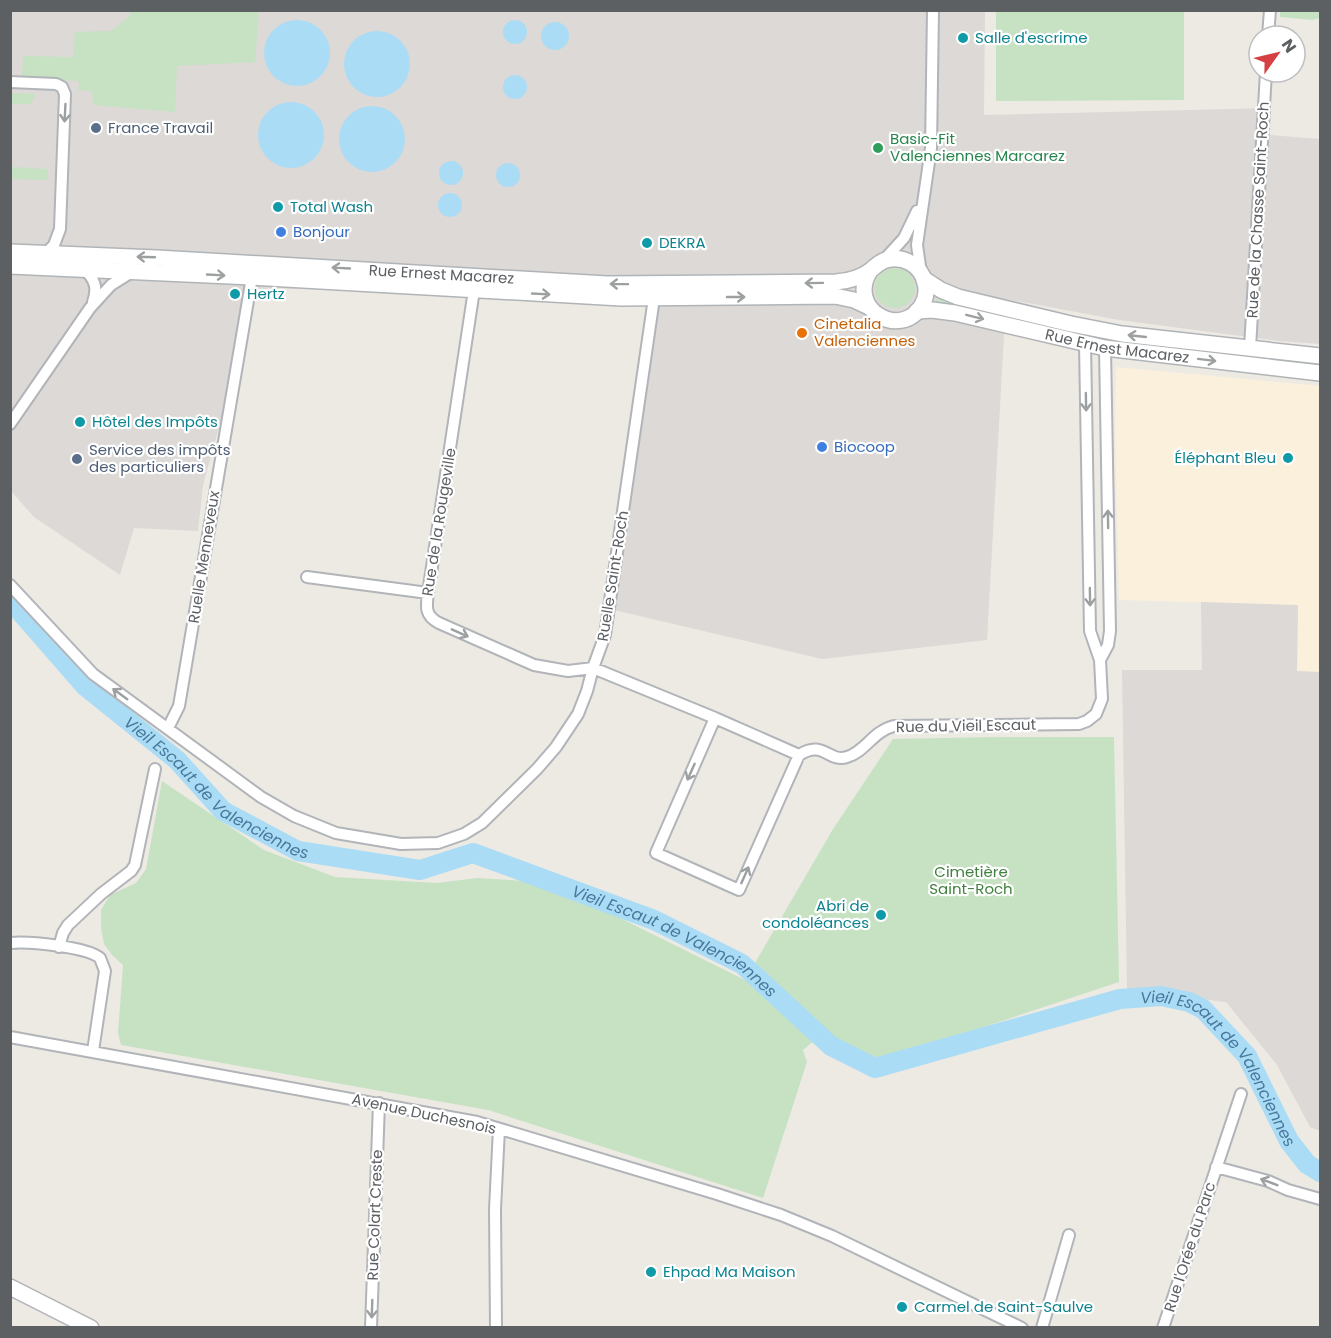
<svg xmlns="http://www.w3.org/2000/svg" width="1331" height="1338" font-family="Poppins,sans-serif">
<rect width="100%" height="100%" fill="#edeae4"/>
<path fill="#faf0dc" d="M1116 367 1320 386V672H1297L1298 605 1119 600 1115 432Z"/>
<path fill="#dcd9d6" d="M10 11H985L984 115 1271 108 1270 135 1320 139V344L1280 341 1119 320 1006 299 987 640 822 659 614 610 646 306 348 288 257 289 203 485 198 531 134 528 120 575 34 517 11 491Z
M1201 602 1298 605 1297 671 1320 672V1131L1310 1127 1277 1065 1226 1002 1127 990 1122 670H1202Z"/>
<path fill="#c6e2c3" d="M129 11H259L255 62 177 66 175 112 93 105 92 91 78 90 79 81 22 77 23 56 73 57 75 32 111 31 130 16Z
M996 11H1184V100L996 101Z
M1280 11H1320V18L1312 20 1280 17Z
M11 93 35 94 31 104H11Z
M11 167 48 169V180L11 179Z
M875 288a20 20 0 1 1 40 0a20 20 0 1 1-40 0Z
M938 295 1228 352V357L1125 346 935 304Z
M994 737H1114L1119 982 876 1063 825 1032 803 1050 807 1062 763 1198 488 1110 121 1045 118 1033 123 965 112 955 104 944 101 928V910L110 895 136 883 146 869 162 781 264 850 335 877 437 883 477 878 525 881 616 916 745 980 833 829 893 739Z"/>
<path fill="#abdcf6" d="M264 53a33 33 0 1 1 66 0a33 33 0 1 1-66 0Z
M503 32a12 12 0 1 1 24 0a12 12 0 1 1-24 0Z
M541 36a14 14 0 1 1 28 0a14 14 0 1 1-28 0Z
M344 64a33 33 0 1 1 66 0a33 33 0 1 1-66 0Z
M503 87a12 12 0 1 1 24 0a12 12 0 1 1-24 0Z
M258 135a33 33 0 1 1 66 0a33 33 0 1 1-66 0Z
M339 139a33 33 0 1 1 66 0a33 33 0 1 1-66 0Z
M439 173a12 12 0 1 1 24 0a12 12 0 1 1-24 0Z
M496 175a12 12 0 1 1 24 0a12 12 0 1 1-24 0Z
M438 205a12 12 0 1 1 24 0a12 12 0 1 1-24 0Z"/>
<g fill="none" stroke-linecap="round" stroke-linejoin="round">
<path stroke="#abdcf6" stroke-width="20" id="s1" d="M10 600 85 686 177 760 223 811 298 851 420 870 473 853 654 920 742 964 831 1046 875 1068 1120 999 1161 996 1189 1002 1203 1009 1247 1056 1289 1141 1307 1164 1320 1172"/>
<defs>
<path id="minor" d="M1268 36 1270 10
M10 82 56 84 62 87 65 94 60 229 54 245 46 253
M884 260 904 238 917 211
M84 269C95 279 98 288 93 302
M921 273 917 245 931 148 933 10
M474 290 428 593C426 607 425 616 439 623L534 665 568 671 593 668 715 718 799 755C824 739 828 763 847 757 865 752 873 731 894 726L1079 724 1087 721 1096 714 1102 699 1100 660 1090 631 1085 344
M1250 348 1266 72
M10 424 90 308 111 285 130 273
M307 577 428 593
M10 585 93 674 261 797 294 816 336 833 401 844 438 843 464 834 482 823 537 769 556 747 578 714 587 691 593 668 605 635 654 298
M1100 660 1108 645 1110 631 1105 348
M715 718 656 853 739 890 799 755
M168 728 179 706 252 277
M10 943C29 941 87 947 100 958L105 971 93 1051
M59 947 63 933 68 925 101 894 131 871 135 865 155 769
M10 1037 477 1122 717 1194 781 1215 832 1236 1022 1328
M1216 1167 1268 1181 1288 1190 1320 1199
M371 1328 379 1103
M496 1328 495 1209 499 1129
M1042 1328 1069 1235
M1163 1328 1241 1094"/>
<g id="secondary">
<path id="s2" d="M10 252 157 258 607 284 836 282C848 281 861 278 871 270 876 266 879 262 886 260 903 255 921 265 925 283 927 290 926 298 922 305 901 341 846 309 870 271"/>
<path d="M10 266 252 277 621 298 835 296 854 300 869 307"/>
<path d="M924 279 941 290 958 297 1071 324 1122 334 1320 356"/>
<path id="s3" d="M917 311 932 310 955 313 1105 348 1320 373"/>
<path d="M10 1287 91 1328"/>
</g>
</defs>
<use href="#minor" stroke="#b1b4b8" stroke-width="14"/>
<use href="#secondary" stroke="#b0b4b7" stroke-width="18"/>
<use href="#minor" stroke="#fff" stroke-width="10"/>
<use href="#secondary" stroke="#fff" stroke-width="15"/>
</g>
<defs><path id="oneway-shaft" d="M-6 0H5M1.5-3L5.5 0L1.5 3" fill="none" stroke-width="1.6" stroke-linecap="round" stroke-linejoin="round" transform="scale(1.5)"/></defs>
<g stroke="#9da0a1">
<use href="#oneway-shaft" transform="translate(65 113) rotate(93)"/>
<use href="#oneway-shaft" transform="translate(146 257) rotate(-178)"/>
<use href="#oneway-shaft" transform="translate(341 268) rotate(-177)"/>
<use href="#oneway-shaft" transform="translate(216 275) rotate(3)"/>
<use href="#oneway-shaft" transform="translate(814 283) rotate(179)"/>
<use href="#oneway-shaft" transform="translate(619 284) rotate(-179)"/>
<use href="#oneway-shaft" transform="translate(541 294) rotate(3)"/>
<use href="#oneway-shaft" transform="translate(736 297)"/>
<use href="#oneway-shaft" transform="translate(975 317) rotate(14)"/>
<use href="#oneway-shaft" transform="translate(1137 336) rotate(-174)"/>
<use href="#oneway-shaft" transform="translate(1207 360) rotate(7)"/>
<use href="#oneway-shaft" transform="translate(1086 402) rotate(89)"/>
<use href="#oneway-shaft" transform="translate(1108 519) rotate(-91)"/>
<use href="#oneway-shaft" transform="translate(1090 597) rotate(89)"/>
<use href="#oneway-shaft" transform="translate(460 633) rotate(24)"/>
<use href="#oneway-shaft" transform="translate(120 694) rotate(-144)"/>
<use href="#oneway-shaft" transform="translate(691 772) rotate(114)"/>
<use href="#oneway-shaft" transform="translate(745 875) rotate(-66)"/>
<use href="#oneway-shaft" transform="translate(1269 1182) rotate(-159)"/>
<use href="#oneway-shaft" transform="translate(372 1309) rotate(92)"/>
</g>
<g fill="#0f9aa8" stroke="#fff" stroke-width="2">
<circle cx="963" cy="38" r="6"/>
<circle cx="278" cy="207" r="6"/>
<circle cx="647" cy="243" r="6"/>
<circle cx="235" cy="294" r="6"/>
<circle cx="80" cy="422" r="6"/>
<circle cx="1288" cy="458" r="6"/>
<circle cx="881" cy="915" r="6"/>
<circle cx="651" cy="1272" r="6"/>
<circle cx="902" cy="1307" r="6"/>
</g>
<g fill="#5c6f8a" stroke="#fff" stroke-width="2">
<circle cx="96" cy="128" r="6"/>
<circle cx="77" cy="459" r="6"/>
</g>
<circle fill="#2e9e5b" stroke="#fff" stroke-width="2" cx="878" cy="148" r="6"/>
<g fill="#3f7fe0" stroke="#fff" stroke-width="2">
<circle cx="281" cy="232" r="6"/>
<circle cx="822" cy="447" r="6"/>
</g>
<circle fill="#e8710a" stroke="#fff" stroke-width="2" cx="802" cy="333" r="6"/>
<g text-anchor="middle" stroke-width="4.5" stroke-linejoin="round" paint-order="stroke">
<g font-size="15" fill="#0d838f" stroke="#fff" text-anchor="start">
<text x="975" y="43">Salle d'escrime</text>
<text x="290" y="212">Total Wash</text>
<text x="659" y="248">DEKRA</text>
<text x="247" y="299">Hertz</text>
<text x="92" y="427">Hôtel des Impôts</text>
<text x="1276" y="463" text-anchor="end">Éléphant Bleu</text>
<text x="869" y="911" text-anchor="end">Abri de<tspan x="869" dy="17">condoléances</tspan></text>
<text x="663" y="1277">Ehpad Ma Maison</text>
<text x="914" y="1312">Carmel de Saint-Saulve</text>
</g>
<g font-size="15" fill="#4e5e75" stroke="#fff" text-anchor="start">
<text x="108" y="133">France Travail</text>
<text x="89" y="455">Service des impôts<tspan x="89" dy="17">des particuliers</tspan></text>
</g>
<g font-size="15" fill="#27864d" stroke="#fff" text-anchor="start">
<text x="890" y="144">Basic-Fit<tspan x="890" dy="17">Valenciennes Marcarez</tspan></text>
</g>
<g font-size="15" fill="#5c6063" stroke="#fff">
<text transform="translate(1258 210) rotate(-87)" y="5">Rue de la Chasse Saint-Roch</text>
<text dy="5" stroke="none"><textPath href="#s2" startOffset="432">Rue Ernest Macarez</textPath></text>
<text dy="5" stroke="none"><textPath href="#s3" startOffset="204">Rue Ernest Macarez</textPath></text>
<text transform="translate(439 522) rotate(-81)" y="5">Rue de la Rougeville</text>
<text transform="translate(204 557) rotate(-81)" y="5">Ruelle Menneveux</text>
<text transform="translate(613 576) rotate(-81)" y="5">Ruelle Saint-Roch</text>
<text transform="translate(966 726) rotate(-1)" y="5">Rue du Vieil Escaut</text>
<text transform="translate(424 1114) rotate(12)" y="5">Avenue Duchesnois</text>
<text transform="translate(375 1215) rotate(-88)" y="5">Rue Colart Creste</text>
<text transform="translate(1190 1247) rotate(-72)" y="5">Rue l'Orée du Parc</text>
</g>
<g font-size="15" fill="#366cbe" stroke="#fff" text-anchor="start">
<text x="293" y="237">Bonjour</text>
<text x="834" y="452">Biocoop</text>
</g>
<g font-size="15" fill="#c56008" stroke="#fff" text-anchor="start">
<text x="814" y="329">Cinetalia<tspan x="814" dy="17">Valenciennes</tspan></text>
</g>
<g font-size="15" fill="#41803e" stroke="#fff">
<text x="971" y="877">Cimetière<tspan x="971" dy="17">Saint-Roch</tspan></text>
</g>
<g font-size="16" font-style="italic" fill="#47799d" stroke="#fff">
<text dy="6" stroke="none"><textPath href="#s1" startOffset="282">Vieil Escaut de Valenciennes</textPath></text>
<text dy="6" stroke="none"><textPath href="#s1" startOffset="786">Vieil Escaut de Valenciennes</textPath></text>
<text dy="6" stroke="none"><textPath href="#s1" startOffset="1416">Vieil Escaut de Valenciennes</textPath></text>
</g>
</g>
<rect width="1331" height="1338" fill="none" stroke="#5c6063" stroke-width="24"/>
<g transform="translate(1277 54) rotate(56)"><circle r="28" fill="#ffffff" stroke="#bebfc1" stroke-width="1.5"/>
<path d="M0-4.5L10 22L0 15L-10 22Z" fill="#d74042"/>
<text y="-9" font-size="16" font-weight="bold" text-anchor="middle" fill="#5c6063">N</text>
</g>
</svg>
